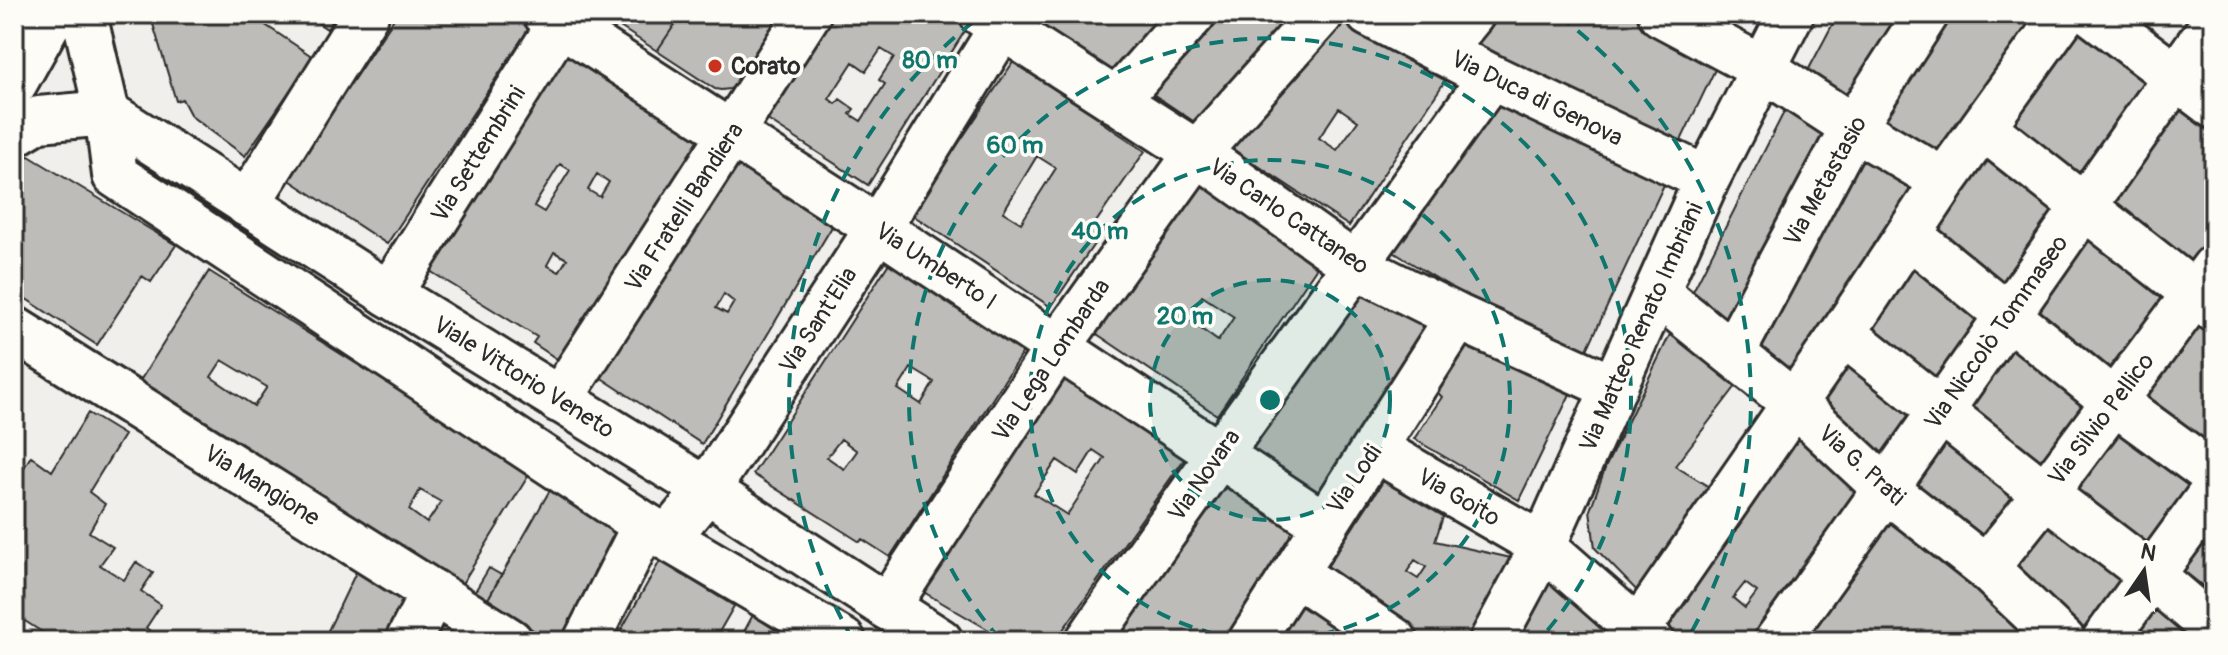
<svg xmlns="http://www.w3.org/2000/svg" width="2228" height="655" font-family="Pangolin,sans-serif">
<rect width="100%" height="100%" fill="#f0efeb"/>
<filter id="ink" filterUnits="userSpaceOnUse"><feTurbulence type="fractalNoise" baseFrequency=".0125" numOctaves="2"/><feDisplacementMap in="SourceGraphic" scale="16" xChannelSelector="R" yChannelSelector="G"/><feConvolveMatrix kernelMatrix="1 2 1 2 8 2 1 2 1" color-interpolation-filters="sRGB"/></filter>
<g filter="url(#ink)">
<path fill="#bdbcb8" stroke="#2b2b2b" stroke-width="2" fill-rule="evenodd" d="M150 14H249L313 57 245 156 191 116 182 99 176 101Z
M305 14H337L327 29Z
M397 14H514L531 25 387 244 288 179Z
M600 14H682L657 51Z
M682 14H784L741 81 730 89 721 90 715 89 657 51Z
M833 14H949L968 26 868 185 766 119ZM881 49 894 57 879 80 885 84 861 121 850 114 854 109 840 99 836 104 829 99 853 62 866 71Z
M1053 14H1180L1123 77 1043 27Z
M1205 14H1306L1205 129 1144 88Z
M1342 14 1453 69 1349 226 1219 140ZM1339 108 1358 121 1337 150 1319 138Z
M1481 14H1634L1721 57 1677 149 1460 39Z
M1705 14H1740L1734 28Z
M1838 14H1911L1847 110 1802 82Z
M1936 14H2043L1941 164 1866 122Z
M2080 17 2160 78 2081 188 2003 126Z
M564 48 704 137 557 359 533 343 537 337 425 268ZM560 164 570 170 544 212 534 206ZM597 174 609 182 600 197 588 190ZM554 252 567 259 559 272 547 265Z
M1018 55 1105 114 1100 121 1145 151 1094 225 1103 231 1051 307 911 214ZM1037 156 1056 168 1021 223 1003 212Z
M1494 91 1669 174 1585 354 1482 306 1390 250Z
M2182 95 2214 120V247L2182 269 2102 207Z
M1787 106 1841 132 1731 333 1688 301Z
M1856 145 1927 182 1797 382 1749 347Z
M1988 146 2062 208 2002 298 1925 237Z
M29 156 176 245 151 282 142 276 97 345 14 291V161Z
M741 160 836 220 702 444 600 377ZM724 294 734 302 727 314 716 308Z
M1197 173 1323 258 1217 415 1091 330ZM1202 296 1234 317 1218 341 1186 318Z
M2090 225 2175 299 2111 389 2020 316Z
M1914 250 1993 315 1937 394 1858 330Z
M891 260 1026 347 890 557 862 539 860 542 753 474ZM911 368 934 382 921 404 898 389ZM841 439 857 451 844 469 827 457Z
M209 271 530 473 460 587 138 384ZM222 360 267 387 254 406 211 377ZM420 490 441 502 427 523 409 510Z
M1366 282 1435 330 1314 504 1245 456Z
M2197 314 2214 328V466L2130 398Z
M1676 322 1746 373 1675 466 1719 493 1645 599 1595 548 1590 510 1606 466Z
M2015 330 2102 401 2043 477 1961 406Z
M1461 345 1571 392 1519 500 1414 439 1442 397 1432 387Z
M1847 350 1924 410 1881 469 1808 405Z
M1066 372 1190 451 1055 641H1008L920 590ZM1093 450 1105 458 1067 515 1034 494 1057 460 1078 474Z
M88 413 124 435 89 492 105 504 89 532 113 547 100 565 124 580 136 562 153 573 141 591 161 605 146 628 165 641H56L14 614V484L31 456 52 471Z
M2121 418 2207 487 2148 559 2063 490Z
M1796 420 1870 487 1761 641H1683L1658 616ZM1745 583 1757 592 1745 608 1733 598Z
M1945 427 2030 495 1982 556 1900 487Z
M1231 473 1303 522 1223 641H1117Z
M1388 474 1446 508 1435 541 1511 558 1469 641H1425L1325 570ZM1415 560 1426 567 1418 579 1407 572Z
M550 490 624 538 564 641H549L488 599Z
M1890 504 2052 641H1790Z
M2049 508 2137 579 2092 641 1999 571Z
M2214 509V612L2196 598 2204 587 2174 563Z
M660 561 734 606 714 641H615Z
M359 566 409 597 389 641H323Z
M489 568 501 575 488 599 474 593Z
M1555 573 1619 636 1616 641H1517Z
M1305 594 1357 641H1276Z
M2151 594 2210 641H2116Z
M437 612 480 641H424Z
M753 615 792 641H739Z"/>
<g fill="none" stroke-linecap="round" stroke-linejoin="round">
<defs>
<path id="street" d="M546 14 878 228 1324 524
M982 14 1197 153 1356 266 1458 317 1614 388
M1369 14 1491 77 1707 179
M1661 14 1764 69 1853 127 1944 181
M2093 14 2214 106
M1441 52 1472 14
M1116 101 1193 14
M1984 128 2214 309
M247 204 366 14
M1909 235 2113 401 2214 475
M1657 293 1794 403 1887 490 1986 568 2063 641
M389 294 566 14
M14 329 510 641
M1843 333 2045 494 2151 575 2214 629
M1733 352 1853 127 1926 14
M559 400 808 14
M1375 449 1543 546 1651 641
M667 538 707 490 878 228 1010 14
M1986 568 2045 494 2214 268
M1295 573 1395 641
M887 607 1058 347 1197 153 1321 14
M408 641 433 592
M586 641 645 525
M1088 641C1219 451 1357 265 1491 77
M1251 641 1458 317
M1492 641 1543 546 1707 179 1791 14
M1630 641 1843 333 1944 181 2064 14
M1777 641C1925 437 2067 228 2214 23
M2104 641 2214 490"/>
<path id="secondary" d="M87 14V27L107 113 115 175 645 525 843 641
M14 84 53 14
M107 113 389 294 707 490 940 641
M14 134 39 119 107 113"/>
</defs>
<use href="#street" stroke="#2b2b2b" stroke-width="50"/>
<use href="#secondary" stroke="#2b2b2b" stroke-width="50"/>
<use href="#street" stroke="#fdfcf7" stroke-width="44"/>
<use href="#secondary" stroke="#fdfcf7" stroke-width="44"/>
</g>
</g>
<circle cx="1270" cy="400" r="120" fill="#0f766e" fill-opacity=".12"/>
<g fill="none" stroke="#0f766e" stroke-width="4" stroke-dasharray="14 10">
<circle cx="1270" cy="400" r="120"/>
<circle cx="1270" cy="400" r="240"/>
<path d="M1000 639A361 361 0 1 1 1540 639"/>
<path d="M853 640A481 481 0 0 1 981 16M1559 16A481 481 0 0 1 1687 640"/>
</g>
<circle fill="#c8321e" stroke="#fdfcf7" stroke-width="3" cx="715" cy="66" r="8"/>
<g text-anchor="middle" stroke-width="7" stroke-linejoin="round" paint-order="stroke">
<g font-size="24" font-weight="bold" fill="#2b2b2b" stroke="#fdfcf7" text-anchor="start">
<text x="731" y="74">Corato</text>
</g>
<g font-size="24" fill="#2b2b2b" stroke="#fdfcf7">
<text transform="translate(1537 98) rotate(26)" y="8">Via Duca di Genova</text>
<text transform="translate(478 154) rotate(-58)" y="8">Via Settembrini</text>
<text transform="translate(1825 181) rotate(-61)" y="8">Via Metastasio</text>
<text transform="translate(684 207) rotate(-57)" y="8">Via Fratelli Bandiera</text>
<text transform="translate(1289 216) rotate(34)" y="8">Via Carlo Cattaneo</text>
<text transform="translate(936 266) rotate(33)" y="8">Via Umberto I</text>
<text transform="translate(818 320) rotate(-57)" y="8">Via Sant'Elia</text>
<text transform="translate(1641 327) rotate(-66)" y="8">Via Matteo Renato Imbriani</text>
<text transform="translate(1996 332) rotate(-55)" y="8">Via Niccolò Tommaseo</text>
<text transform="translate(1051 360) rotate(-56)" y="8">Via Lega Lombarda</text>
<text transform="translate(524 377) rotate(32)" y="8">Viale Vittorio Veneto</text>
<text transform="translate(2101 419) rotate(-53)" y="8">Via Silvio Pellico</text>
<text transform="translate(1862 465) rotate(42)" y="8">Via G. Prati</text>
<text transform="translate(1204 475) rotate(-55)" y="8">Via Novara</text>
<text transform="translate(1354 479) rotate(-56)" y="8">Via Lodi</text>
<text transform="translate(262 485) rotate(32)" y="8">Via Mangione</text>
<text transform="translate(1459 497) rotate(30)" y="8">Via Goito</text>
</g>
</g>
<circle cx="1270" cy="400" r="12" fill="#0f766e" stroke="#fdfcf7" stroke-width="4"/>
<g font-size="24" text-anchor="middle" font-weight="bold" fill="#0f766e" stroke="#fdfcf7" stroke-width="7" stroke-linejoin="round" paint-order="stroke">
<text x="930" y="68">80 m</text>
<text x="1015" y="153">60 m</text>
<text x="1100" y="239">40 m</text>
<text x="1185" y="324">20 m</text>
</g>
<rect width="2228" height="655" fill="none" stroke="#fdfcf7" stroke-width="48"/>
<rect x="24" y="24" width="2180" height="607" fill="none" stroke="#2b2b2b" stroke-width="3" filter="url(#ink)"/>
<g transform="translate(2144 571) rotate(13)" stroke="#fdfcf7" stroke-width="6" paint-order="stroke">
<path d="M0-6L14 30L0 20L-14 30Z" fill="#2b2b2b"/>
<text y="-12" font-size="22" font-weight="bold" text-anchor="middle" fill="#2b2b2b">N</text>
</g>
</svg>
